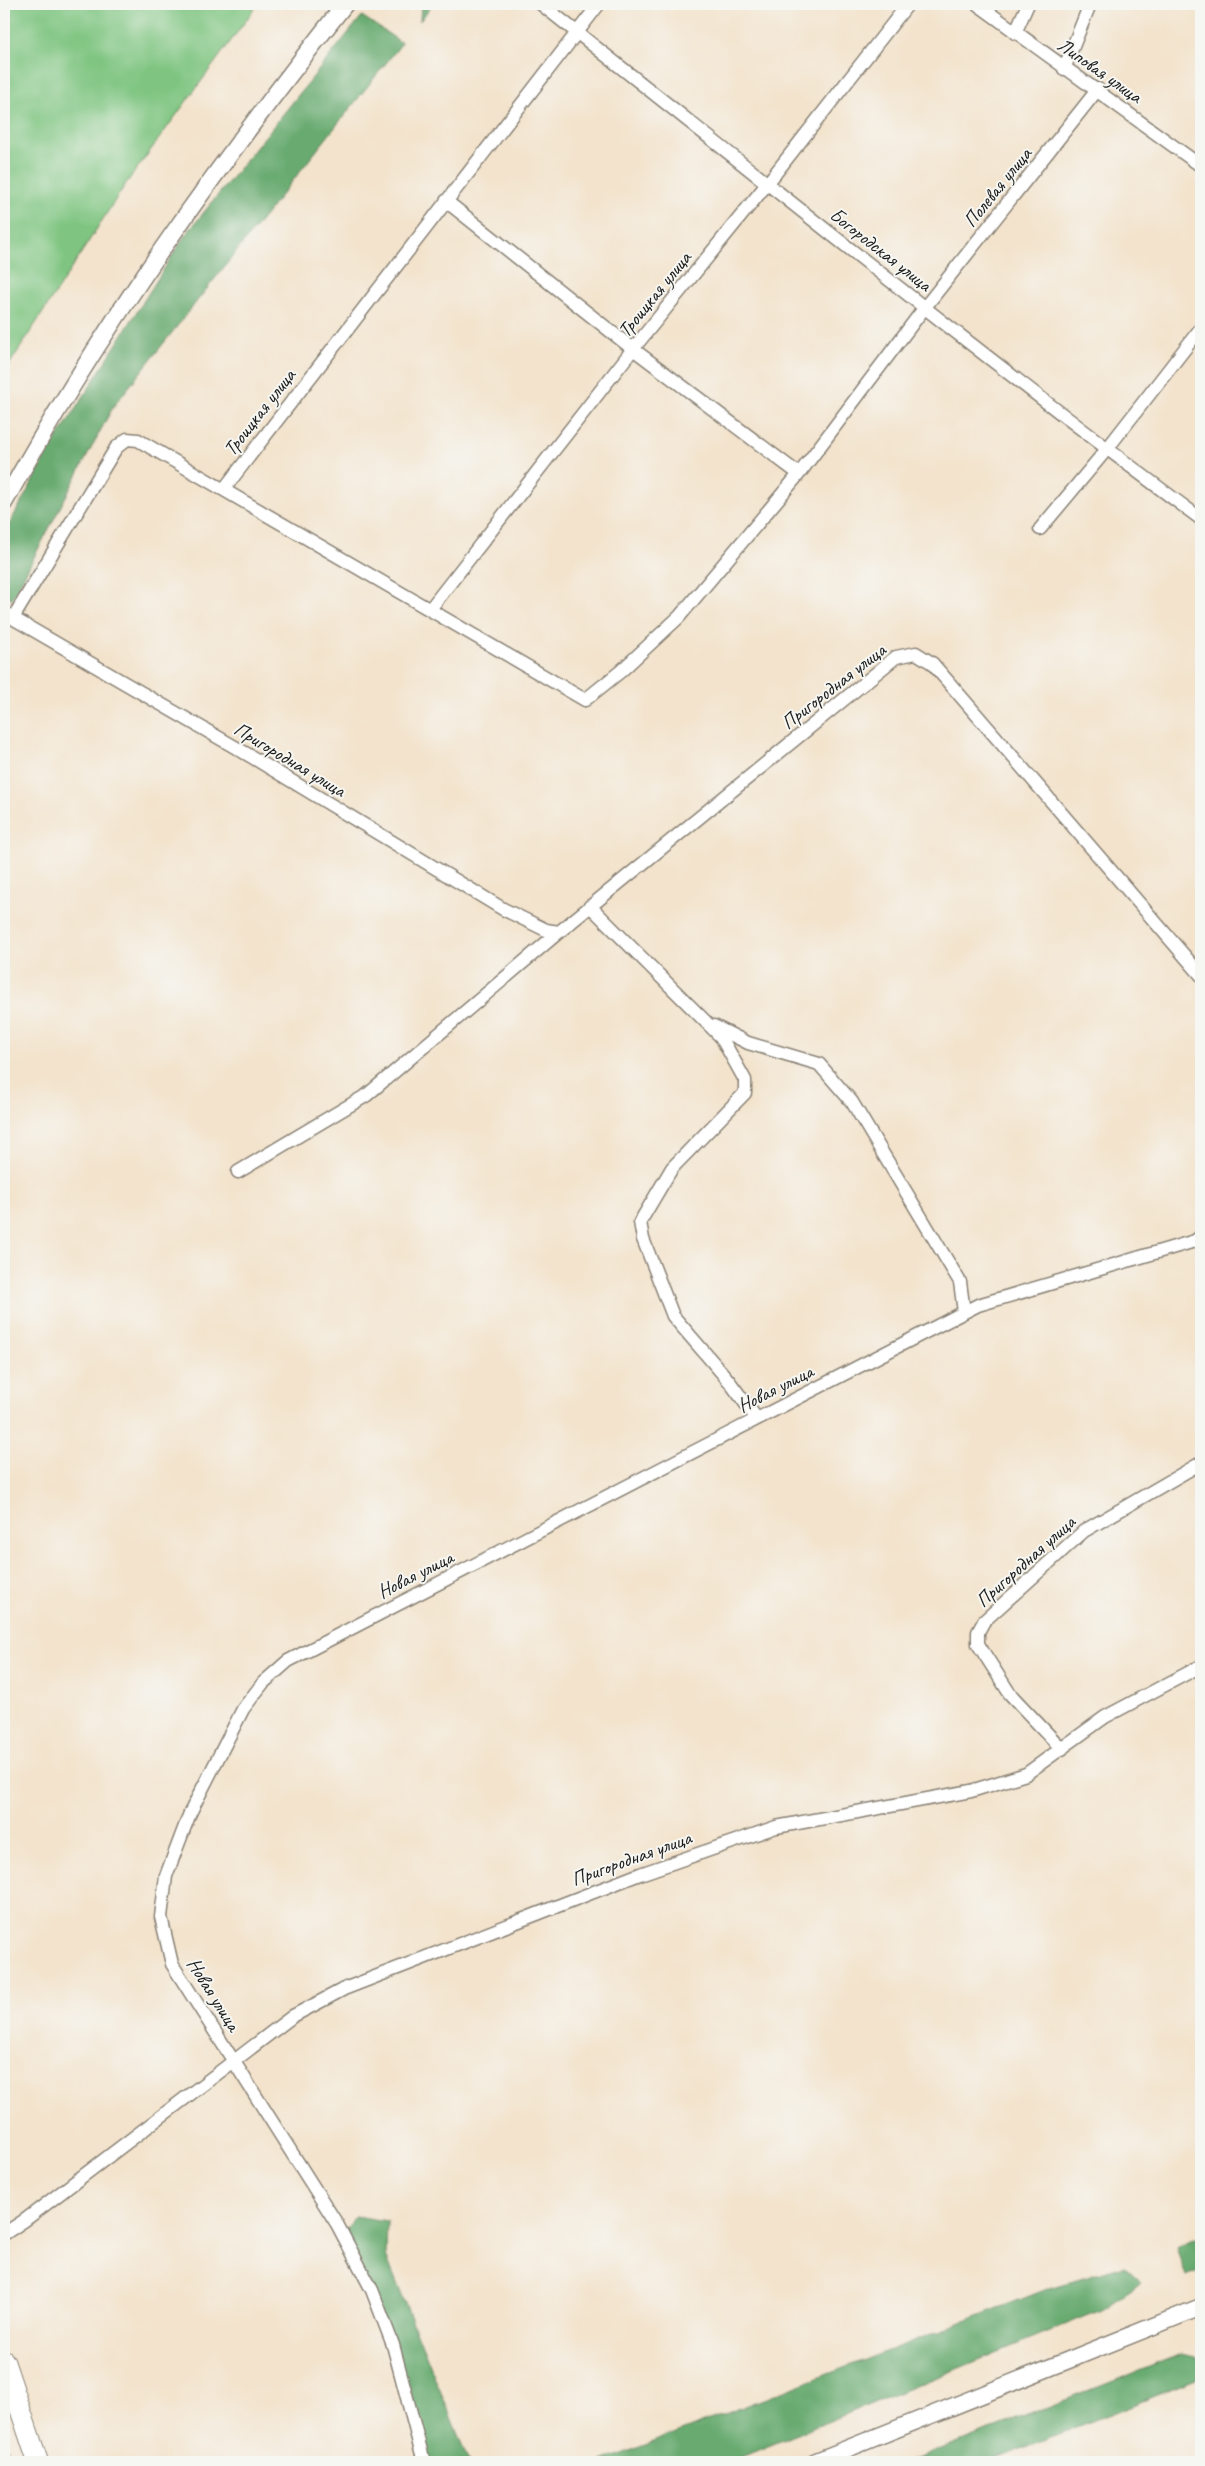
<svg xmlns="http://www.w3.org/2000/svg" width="1205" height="2466" font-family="Caveat,sans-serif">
<rect width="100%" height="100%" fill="#f6f6f2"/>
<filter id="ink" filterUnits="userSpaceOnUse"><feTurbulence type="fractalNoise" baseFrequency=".02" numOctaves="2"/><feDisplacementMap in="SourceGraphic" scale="10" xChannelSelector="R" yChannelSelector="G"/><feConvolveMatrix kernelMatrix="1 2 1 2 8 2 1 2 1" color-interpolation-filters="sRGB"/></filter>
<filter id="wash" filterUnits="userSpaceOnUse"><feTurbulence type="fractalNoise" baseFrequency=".0096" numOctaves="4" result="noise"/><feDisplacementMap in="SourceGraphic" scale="20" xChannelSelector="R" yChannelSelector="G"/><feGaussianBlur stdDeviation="1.12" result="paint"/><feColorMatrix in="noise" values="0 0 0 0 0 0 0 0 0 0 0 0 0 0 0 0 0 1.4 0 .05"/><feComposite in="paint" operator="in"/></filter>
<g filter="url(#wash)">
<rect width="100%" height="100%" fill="#f3e3cc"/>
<path fill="#7fc581" stroke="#4e704e" d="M4 4H258L125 185 4 373Z
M4 2437 12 2462H4Z"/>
<path fill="#67aa6f" stroke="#426346" d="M421 4H433L420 21Z
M362 16 402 43 113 407 12 599 4 593V534L49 451 184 237Z
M355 2216 387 2221 386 2256 469 2462H428L346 2231Z
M1201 2236V2271L1186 2277 1176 2246Z
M1124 2266 1142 2282 1104 2309 729 2462H601L1050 2288Z
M1182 2354 1201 2358V2372L1196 2380 988 2462H908Z"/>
</g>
<g filter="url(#ink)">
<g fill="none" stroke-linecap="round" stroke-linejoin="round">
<defs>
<path id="minor" d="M541 4C760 177 977 353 1201 519
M977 4 1201 166
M1015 33 1028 4
M1064 69 1090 4
M446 201 633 349 799 474
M224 489 599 4
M1040 529 1107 449 1201 328
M430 609 633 349 767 184 908 4
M4 613 252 757 503 909 546 930 559 932
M13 618 116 448 127 439 138 440 585 700 621 671 679 617 799 474 925 307 1098 89
M590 906 721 1037 745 1080V1093L672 1168 640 1222 643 1239 673 1316 729 1381 757 1419
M714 1026 748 1043 819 1064 852 1102 960 1282 964 1312
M238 1172 367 1095 559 932 896 657 916 653 932 663 1201 975
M1062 1749 1010 1694 978 1644V1632L984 1621 1084 1531 1201 1463
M4 2234 25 2220 293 2016 344 1989 640 1874 776 1827 971 1791 1026 1774 1105 1717 1201 1666
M424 2462 393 2345 372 2290 337 2224 172 1964 161 1917 166 1876 190 1813 243 1709 263 1683 288 1661 978 1305 1195 1241 1201 1236"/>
<path id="tertiary" d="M4 503C101 326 220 162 345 4
M814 2462 1201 2307"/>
<path id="primary" d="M4 2361 38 2462"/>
</defs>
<use href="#minor" stroke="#888074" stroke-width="15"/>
<use href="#tertiary" stroke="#888074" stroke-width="19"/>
<use href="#primary" stroke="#888074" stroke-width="22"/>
<use href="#minor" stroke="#fff" stroke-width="12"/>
<use href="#tertiary" stroke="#fff" stroke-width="16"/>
<use href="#primary" stroke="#fff" stroke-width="20"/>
</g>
</g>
<g text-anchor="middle" stroke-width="4" stroke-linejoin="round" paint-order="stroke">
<g font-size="20" fill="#1c1c1c" stroke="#f6f6f2">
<text transform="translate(1100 70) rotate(35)" y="7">Липовая улица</text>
<text transform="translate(997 187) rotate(-51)" y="7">Полевая улица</text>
<text transform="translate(881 249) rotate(38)" y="7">Богородская улица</text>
<text transform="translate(654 294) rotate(-51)" y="7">Троицкая улица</text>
<text transform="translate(259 412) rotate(-52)" y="7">Троицкая улица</text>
<text transform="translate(833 686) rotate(-38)" y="7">Пригородная улица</text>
<text transform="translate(290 759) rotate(31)" y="7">Пригородная улица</text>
<text transform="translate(775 1388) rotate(-27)" y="7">Новая улица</text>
<text transform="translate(1025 1561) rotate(-42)" y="7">Пригородная улица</text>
<text transform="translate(415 1574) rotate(-27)" y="7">Новая улица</text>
<text transform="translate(631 1858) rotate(-20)" y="7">Пригородная улица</text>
<text transform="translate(214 1994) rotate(58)" y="7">Новая улица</text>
</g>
</g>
<rect width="1205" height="2466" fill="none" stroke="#f6f6f2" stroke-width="20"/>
</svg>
